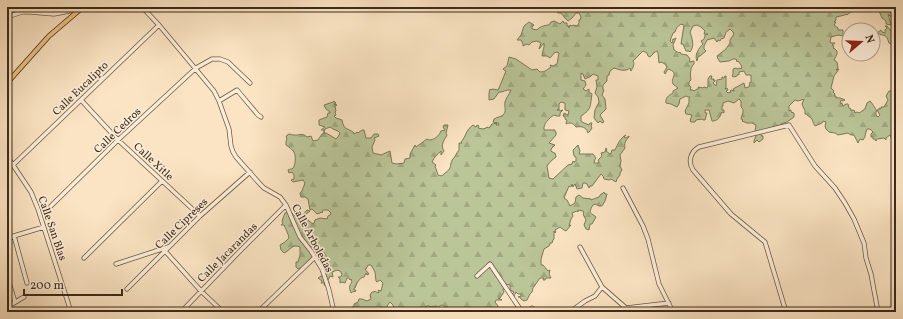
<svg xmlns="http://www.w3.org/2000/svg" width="903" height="319" font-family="Vollkorn,serif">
<defs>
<pattern id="forest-firs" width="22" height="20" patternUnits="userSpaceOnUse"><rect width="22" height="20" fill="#bac598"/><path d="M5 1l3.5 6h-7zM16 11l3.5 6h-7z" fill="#a1a982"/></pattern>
</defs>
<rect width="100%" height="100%" fill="#fbe4c3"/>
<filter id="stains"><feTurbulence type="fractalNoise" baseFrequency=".005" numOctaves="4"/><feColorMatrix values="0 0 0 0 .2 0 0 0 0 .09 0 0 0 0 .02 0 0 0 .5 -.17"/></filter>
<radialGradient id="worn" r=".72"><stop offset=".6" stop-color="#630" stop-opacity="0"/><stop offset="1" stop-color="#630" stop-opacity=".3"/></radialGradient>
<path fill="url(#forest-firs)" stroke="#7c7859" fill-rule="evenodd" d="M554 7H862C858 12 851 10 847 15L846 14 845 15 836 17V20L834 22H836L834 25 838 28V30H843V36L838 35 831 37 830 42 831 43H835L832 45 833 46H834L833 48 835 49 837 51V54L834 60 837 62 838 68 836 70 839 69 834 76 831 88 834 91 833 92 835 94 834 96H836V98C839 97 843 99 845 100L843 101 841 100 840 103H842L843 106 846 104H848L849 108 851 109V111L853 110 855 111 854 112 855 113 857 112 859 113 865 109 867 103 870 101C872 103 875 108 877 111H876V115L878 117 880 115 877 110H879V108L881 109V107H884L888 100 886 96 889 91H892L893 87 894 88 895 86H896V139L894 134 893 135 894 140 893 141 890 135 886 138V140L884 138 877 139 876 141 875 139H873V137H871V134L873 132 870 129H867C865 133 866 137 863 140L860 139 858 143 854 135H851L848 133 838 135 835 133 829 132 826 129 825 126 826 122 823 121 822 123 815 126 813 122 812 119 806 114H805V110L804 109 802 104 804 99 798 101 795 100 789 106V111L791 110V112L794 113V117L787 122 781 124 780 126 778 125V127L772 129 770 128 759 132 761 135 763 136V139L759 142 757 140 754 143V141L757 133 755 131 756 125 752 123H747L742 121 743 120 741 119C742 114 745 110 741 107V101L739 99 734 103 728 101 723 103V106H722V110H724V113L722 112C720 117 718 121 712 121L709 110H705V113H707L705 120H703L702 119 696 120 695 122H691L690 121 692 115 686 114 685 111 689 103V98L690 97H688L686 96 680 99 679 104 677 107 671 104 666 103C665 98 669 95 673 93V91L678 88C677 87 674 85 673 84 670 77 680 73 668 69L665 74 664 72 667 67 665 64 661 62 659 63 658 53 657 51 655 52 650 57 648 56 647 53 643 51 633 61C635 65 633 67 631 71L630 68C625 72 620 70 614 68L610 71 609 75 607 76V81L603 85V90H604L602 95 605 99 606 109 600 115 604 122 602 123 600 121 598 123 594 118 595 110 599 102 598 97 595 93 597 87 596 80H598V76L593 74 590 77H589L585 79 583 74 581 73V80L585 81 586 85 583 89 585 90 586 91 589 89V92L592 94C590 106 592 109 581 116V121L584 123 589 125 590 123H592L591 126 592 128 590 131 588 133C586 127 582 126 576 127 573 123 570 122 566 124L567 120 565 119V117L563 116 564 113 568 115 569 111 565 110V103L561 102 559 104V109L557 110H560V111L563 110 560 113V116H557L554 115C549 118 543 124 544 130H555V132H556V135L549 143 555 145 551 149V151L554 153H555L556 157 551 161 547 166 549 178 553 179 568 165 572 164 573 161 574 162 576 161V157L574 156 573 150 578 145 580 151 579 154H593L596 158 595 159 594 163H599L598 160 602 156 601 153 605 152 606 148 607 150 606 151 610 154 611 153 612 150H615C618 144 620 138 626 135L624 137 626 138 629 136V137C625 141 624 144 625 148L620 155 621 161 620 166 622 170 620 173V175L617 179 616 182 611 179 609 180 604 179 603 176 601 174 592 186H590L589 188 587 184 585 183H583L582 188 577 189 575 184 573 187 572 184 571 187 569 186 564 198 567 200 570 206 575 203 576 197 579 195 583 198 591 199V200L599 197 601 194H602L604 192 605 194H607L605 201 602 206H599L595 204 593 205 591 208V209L590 211C590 213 593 215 595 216L596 217 592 224H590L589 230 586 229 584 225 586 220 583 214 584 213 583 211 578 210V212L577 211 572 213 573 216 571 219 569 226 571 225 566 231 564 230 560 227 555 230 556 232 555 233 554 231V239L553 240 552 243H550V244L549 246 544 249 541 259V265H543L548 271 550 270 549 274 551 278H546L545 280H543L544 278H540L533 288 532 292 530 294 527 300 524 301 521 299 520 297H518L521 296V294H518L516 292 514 296 512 294 514 292 510 290V285L504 284 503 290 504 292 500 298H498L502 300H496L495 302 498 306 496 309 498 311 494 312H449L448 307 444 309 446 307 442 305 436 308 437 306 428 307 426 310V312H408L406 308 404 307 399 311V312H395L393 305 390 302 387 306 389 311 387 309 385 312H369L365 308C360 308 358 308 355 312H337L340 309H344L346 308 348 309 351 308 354 306V304L358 302 359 299H362L367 301 371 299 370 295 372 292H374L375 291 378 293 379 292 378 290 381 291 383 283 380 280 377 282 376 281 375 272 371 265H368L366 269H365L369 274 367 275 366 273 364 277C359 278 357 283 355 288H354V290H356L355 292 354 291 351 293C349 288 349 286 352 282L351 279 350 280 349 278H347L345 283 342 282 340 283V279L338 277H341L342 274 340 271 337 270 332 272 333 277 330 276 328 280 327 284 329 282V285L327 286 324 285 325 283H321L322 281 318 278 323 275V273H321L325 269 319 267 317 265 318 263H316L318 261 321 260 319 256H318C312 259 306 261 303 267L298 269 296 267V262H298L300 255V247C292 243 290 251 284 253L281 250 280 245 285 242 289 238C288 233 286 230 284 225H281L283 223 282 221 285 213 290 211 293 214V217L295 215 298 217 299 216 301 217 307 210 310 211 305 215 309 221 313 224 314 223 315 220 320 218 327 219 328 216 330 215 331 213 328 210H323L322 213 321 212 320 213 317 214 312 209 310 210 308 199 305 197H301L300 193 302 191 305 183 303 180 293 182 291 180 294 179V175L292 172 289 173 288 170C290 169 291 169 292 169 296 166 296 156 294 152 292 149 289 147 286 145V141L287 139 286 136 289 134C290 134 292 135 294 135 299 136 302 132 307 137L311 136 313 141 318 140 322 134 326 133 336 139 338 137 340 133 338 131 333 129 330 127 325 129 324 133V130H321L325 127 319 125V120L327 117 328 113H330V112L326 109 324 105 333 102 334 101 336 103 334 104 337 105 335 106 336 111 335 112 336 115 334 116 336 118 342 120C344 131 347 127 354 133V134L356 133 357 132 358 133 362 130H364L366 138H371L374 134H378L379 136 374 138 375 140 372 147 373 153 381 155 390 151 392 163 396 164 404 163 405 159 410 158V154L415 145 416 147 427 139 429 140C434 140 439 136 441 131L445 130 443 127 444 125H448L446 133 447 135C444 141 440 145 444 151L441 155V151C437 155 434 157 432 162L436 165 435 166 438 175 442 176C444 173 448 172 450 168 451 166 450 164 452 161V160C455 158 456 153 459 150V143H462L461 142C467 135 465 131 473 125L476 127 477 125 479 126 478 128 483 129 486 128 487 127 489 128 492 124 497 123 496 125H499L498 123 493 122 494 119C497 117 501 117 503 115 507 112 504 106 505 102 506 98 509 95 511 90 506 89 503 93 499 92L494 99 489 100V93L490 89 491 90 492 89 498 90 499 88 506 71 504 70 503 69 507 66 509 57 516 59 532 70 537 69 540 72C545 72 547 70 551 67L550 65 553 66 557 64 559 53 557 52 554 53 551 57 550 58 547 56H542C542 52 545 47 544 43L539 49 541 43 537 41 532 42 529 45 527 44 523 46V44L521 40H517L521 35 524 26 529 22 534 25 532 27V29L537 30C539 27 545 25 549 25L551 22 554 21 560 24 563 21 564 23H567V26H569V28L570 25 572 26 573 25 577 26 579 23V20H580L581 17 579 13H576L572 18 568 21 565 18 561 13H558ZM681 24 684 25 681 44H683L686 51H689L690 52C695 46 692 38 690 32L693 26 697 25 701 27 705 31 704 34H708L705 35C705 37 704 40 701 41L703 44C699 48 694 55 697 61L698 57 700 56 706 51 704 49V46L707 40 714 38 717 42 718 40 720 41 721 39 724 38 726 32 730 29 733 32 734 34 730 40V43L726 49 717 56 718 59 720 62 729 61 733 59H736L737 62 738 61 741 65 742 68 741 69 740 68 738 69 736 68 733 69V74L732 76 734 77 737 76 738 74 739 75V72L744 71 746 75H751V83L750 82 749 87 745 88 744 83 733 89 734 91 731 90 730 91 731 92 728 93 726 91 728 90 727 88 725 89 726 87V76H725L724 78 722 77V79L717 80 716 86 713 83 715 81V80H713L714 79H711L712 76H710L708 79V86L707 88 704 87 703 88 698 87 699 89H697L694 91 693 90H690L691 87 689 85V82L691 80C690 75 690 67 694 64V61L689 62 690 59 687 55 681 54 680 52 679 53 674 50 673 45 676 38 672 40 673 42 672 43 670 41 673 33 675 32C676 28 678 26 681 24Z
M868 7H896V12L891 15V17L888 14 891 25 886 24V21L882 18 879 11Z
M896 25V43L892 45 889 43C886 33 885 37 877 33L881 30 882 32 885 33V30L887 28 885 26H887L890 30H893Z"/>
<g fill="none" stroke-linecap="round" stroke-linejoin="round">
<defs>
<path id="minor" d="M142 7 159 25 214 91 219 101 229 129 231 146 233 152 236 157 260 184 264 188 280 197 286 205 300 237 311 251 322 269 329 290 334 312
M7 17 22 12H30L54 14 80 9
M81 100 118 140 200 216
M219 101 237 90 258 115 261 117
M7 156 31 192 38 209 71 312
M13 165 159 25
M623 188 643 226 648 239 659 284 673 312
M51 206 118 140 196 68 212 59H220L228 62 250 83
M14 236 27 283
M7 238 44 227
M580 247 602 287 626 308 669 303
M165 251 201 291 223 312
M84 258 162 181
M116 264 168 247
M7 276 15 302
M477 276 490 264 522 312
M127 289 200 216 250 172
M7 307 24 297
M428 308 429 312
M181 312 238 253 286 205
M258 312 315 257
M526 312 532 308 536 312
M570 312 585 301 595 296 602 287
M786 312 765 242 731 214 693 170C688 162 690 152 699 147L789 125 815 166 835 188 845 203 854 219 864 243 866 258 871 274 878 312"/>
<path id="major" d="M7 83 49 36 83 7"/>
</defs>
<use href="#minor" stroke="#6c5844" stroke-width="5"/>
<use href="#major" stroke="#3d2a1a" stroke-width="5.5"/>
<use href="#minor" stroke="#fcedd8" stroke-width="3.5"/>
<use href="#major" stroke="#eec282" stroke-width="4"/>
</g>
<g text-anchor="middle" stroke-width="3" stroke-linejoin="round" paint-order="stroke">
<g font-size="11" fill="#3d2a1a" stroke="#fcedd8">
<text transform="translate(80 88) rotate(-44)" y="4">Calle Eucalipto</text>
<text transform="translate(117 130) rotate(-44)" y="4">Calle Cedros</text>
<text transform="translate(154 161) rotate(43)" y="4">Calle Xitle</text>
<text transform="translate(181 223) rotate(-44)" y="4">Calle Cipreses</text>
<text transform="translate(53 228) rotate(71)" y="4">Calle San Blas</text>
<text transform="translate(313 238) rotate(62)" y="4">Calle Arboledas</text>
<text transform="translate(227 252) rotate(-45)" y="4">Calle Jacarandas</text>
</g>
</g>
<rect width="903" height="319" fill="none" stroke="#fbe4c3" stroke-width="24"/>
<rect x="8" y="8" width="887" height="303" fill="none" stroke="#3d2a1a" stroke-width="2"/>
<rect x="12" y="12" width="879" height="295" fill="none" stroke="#3d2a1a"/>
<g transform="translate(861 42) rotate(71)"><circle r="19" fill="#fcedd8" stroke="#b09f8c"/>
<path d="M0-3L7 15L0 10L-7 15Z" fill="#8f2418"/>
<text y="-6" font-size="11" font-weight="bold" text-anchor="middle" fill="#3d2a1a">N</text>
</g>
<path d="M24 289v6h98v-6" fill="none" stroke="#3d2a1a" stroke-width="2"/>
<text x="30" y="289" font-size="12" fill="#3d2a1a" stroke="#fcedd8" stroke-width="3" paint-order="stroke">200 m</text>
<rect width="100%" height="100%" filter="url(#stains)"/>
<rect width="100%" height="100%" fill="url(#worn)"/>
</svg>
